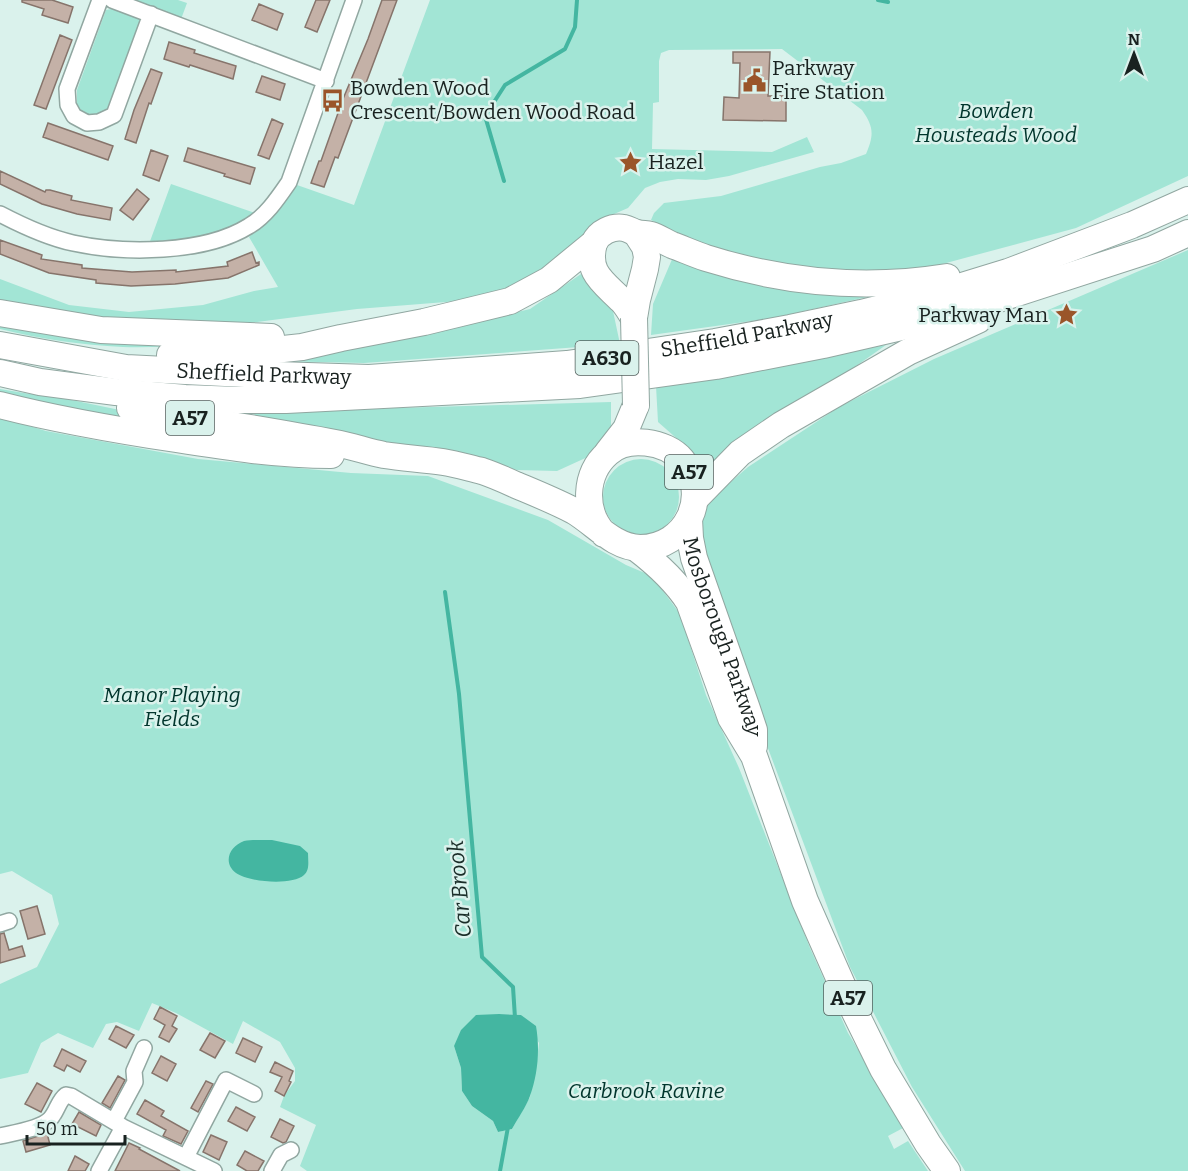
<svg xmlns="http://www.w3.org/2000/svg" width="1188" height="1171" font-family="Bitter,serif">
<rect width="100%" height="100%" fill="#daf2ec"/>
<path fill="#a2e5d5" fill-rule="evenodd" d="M121 0H178L187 3 180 22Z
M430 0H1188V176L1076 228 935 266 887 274 809 268 746 257 686 238 651 220 654 213 664 203 721 196 820 167 841 163 866 154C874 135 874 127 862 110L782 49 669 50 661 53 659 61V102L653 103 652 149 772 152 807 137 814 152 729 176 706 180 678 179 660 182 645 188 628 208 598 221 555 263 484 299 357 309 257 322 186 324 126 322 0 303V279L69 305 129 312 203 305 254 291 278 287 249 237 297 185 354 205Z
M116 8 136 14 141 22 110 110 95 118 82 114 77 104V90L106 10Z
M171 184 255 213 226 234 149 244Z
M1188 250V1171H965L912 1087 850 967 736 663 699 530 708 502 748 467 839 407 934 359Z
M673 257 876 295 773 318 651 335 653 304Z
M581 274 599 290 613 311 620 344 364 363 274 361 419 336 530 309Z
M0 320 197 345C172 346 147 348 123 347 81 345 40 339 0 329Z
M886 345 802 404 773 421 707 465 658 422 656 386Z
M0 389 30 394 33 392 115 409 216 427 214 435 0 396Z
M611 402V433L592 455 557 471 517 470 253 417 256 412Z
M0 417 46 431 198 459 351 473 428 476 548 520 626 565 652 576 680 614 706 695 739 768 810 948 848 1033 905 1127 888 1136 894 1149 908 1141 928 1171H307L300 1166 316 1125 280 1107 284 1096 295 1081V1068L280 1042 243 1021 233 1044 176 1013 152 1003 139 1031 117 1022 106 1024 93 1048 58 1033 41 1043 28 1073 0 1079V984L37 967 59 924 52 895 12 871 0 874ZM499 1014 521 1015 539 1043 536 1068 530 1097 512 1129 498 1132 493 1121 472 1106 462 1091 461 1068 454 1046Z
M603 497a38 38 0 1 1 76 0a38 38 0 1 1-76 0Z"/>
<path fill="#44b6a1" d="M258 840H272L300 846 308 853C308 861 310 870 304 875 292 886 248 882 236 873 222 862 230 846 244 841 248 840 254 840 258 840Z
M499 1014 521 1015 536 1026C540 1049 538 1074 530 1096 526 1107 518 1118 512 1129L498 1132 493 1121 472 1106 462 1091 461 1068 454 1046 461 1030 476 1015Z"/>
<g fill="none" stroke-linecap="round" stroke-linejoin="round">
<path stroke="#44b6a1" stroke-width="4" d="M878 0 888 2
M504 181 485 116 505 85 565 49 575 27 577 0
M445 592 459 694 482 957 513 987 515 1018
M500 1171 508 1127"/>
</g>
<path fill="#c4b1a7" stroke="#86746b" stroke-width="1.5" d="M22 0H52L73 7 68 23 42 15 44 9 22 2Z
M316 0H330L317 32 305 27Z
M382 0H397L338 158 335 157 324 187 311 183 319 161H321L343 99 368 39Z
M259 4 283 14 277 30 252 20Z
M60 35 72 40 46 109 34 105Z
M169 42 195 50 194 53 236 66 233 79 190 65 189 67 164 59Z
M733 52H770L768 96H786V121L723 120 724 97 739 98 740 63H733Z
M151 69 162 73 151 104 149 103 136 143 125 139 134 110Z
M262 76 285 84 280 100 256 92Z
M272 119 283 124 269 159 258 155Z
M48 123 113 146 108 160 43 137Z
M188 148 255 168 250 184 224 176 225 174 184 161Z
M151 150 168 156 159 181 143 175Z
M0 171 45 192 46 190H50L72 196 71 200 112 208 110 220 77 214 42 204 0 184Z
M137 189 149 199 133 220 120 210Z
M0 240 42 255 41 259 82 265V268L132 272 176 270V272L228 266 227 262 252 252 256 263 259 262V265L228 278 201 281 175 284 131 286 96 283V280L49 273 0 254Z
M37 906 45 934 28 939 20 911Z
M4 933 9 950 22 946 25 956 0 963V934Z
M160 1007 177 1016 172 1026 177 1029 169 1042 159 1037 165 1025 154 1019Z
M116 1026 134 1035 126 1048 109 1039Z
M210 1033 225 1041 215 1058 200 1050Z
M243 1038 262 1047 255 1062 236 1053Z
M62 1049 86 1061 80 1072 67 1065 64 1071 54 1066Z
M161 1056 176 1064 167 1081 152 1073Z
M275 1062 293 1071 289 1081 291 1082 284 1096 275 1091 282 1077 270 1072Z
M118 1076 125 1080 110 1108 102 1103Z
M206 1081 213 1084 198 1112 191 1108Z
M37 1083 52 1091 41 1112 25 1104Z
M145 1100 164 1111 161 1116 188 1131 181 1144 163 1136 166 1130 137 1114Z
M236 1107 255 1117 247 1131 228 1121Z
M79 1112 101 1125 96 1136 72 1124Z
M280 1119 294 1126 286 1142 283 1143 271 1137Z
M47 1133 50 1145 26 1152 23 1141Z
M211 1135 227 1142 219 1160 203 1152Z
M129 1143 140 1148 139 1149 180 1171H115Z
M245 1151 264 1161 258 1171H247L237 1165Z
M75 1156 89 1164 85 1171H68Z"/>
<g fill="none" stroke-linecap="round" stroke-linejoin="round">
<defs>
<path id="minor" d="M100 0 67 89 68 105 74 116 87 123 99 122 114 115 151 14
M112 0 326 81
M0 214C21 225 50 238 73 243 124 254 204 254 249 226 266 216 278 198 289 182L354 0
M0 924 9 921
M114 1121 135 1082 134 1071 144 1048
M0 1136C13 1133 41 1129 50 1119 57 1112 58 1101 66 1095L71 1096 123 1127 214 1171
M186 1157 226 1080 254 1094
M99 1171 123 1127
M272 1171 281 1155 291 1150"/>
<g id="trunk">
<path d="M594 243C586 272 602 281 620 299 626 304 630 312 634 318"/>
<path d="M0 313 101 330 271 337"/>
<path d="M634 318 637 300 645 269 647 257 645 247 636 233"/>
<path id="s1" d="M0 345 126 368 245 374 369 378 567 364 715 342 790 328 861 313 933 295 1008 272 1132 225 1188 200"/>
<path d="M170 355 237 354 302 347 341 338 424 322 510 301 549 280 594 243C599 232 612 226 624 228 629 229 633 232 637 233 642 234 646 234 651 235 658 237 665 242 672 245 683 249 694 254 706 258 785 283 865 290 947 277"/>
<path d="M0 373 40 382 116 392 185 398 236 400H286L580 385 716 366 823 345 923 322 980 305 1153 249 1188 233"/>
<path d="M0 405C58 420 117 430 176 439 227 447 278 455 331 455"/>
<path d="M130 408C198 420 267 430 335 443 352 446 368 452 384 455 403 458 423 459 443 462 456 464 469 468 482 471 494 475 505 480 516 485 535 493 555 501 574 511 596 524 613 547 640 548 686 548 712 496 682 460 666 441 627 435 608 453 584 474 583 511 604 534"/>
<path d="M608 452 626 429 636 405"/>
<path d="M695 499 740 453 781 425 908 352 978 320"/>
<path id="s2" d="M689 519 690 538 694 558 747 709 754 730V746"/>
<path d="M636 548C657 564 675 580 689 602L731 718 754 756 805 901 847 996 883 1069 928 1144 947 1171"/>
</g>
</defs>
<use href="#minor" stroke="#91a7a1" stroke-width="18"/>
<use href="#trunk" stroke="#91a7a1" stroke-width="28"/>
<use href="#minor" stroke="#fff" stroke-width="15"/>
<use href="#trunk" stroke="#fff" stroke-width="26"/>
<defs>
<path id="trunk-bridge" d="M634 318 636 405"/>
</defs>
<use href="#trunk-bridge" stroke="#91a7a1" stroke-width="28" stroke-linecap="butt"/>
<use href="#trunk-bridge" stroke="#fff" stroke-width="26"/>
</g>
<defs>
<symbol id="civic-bare" viewBox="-9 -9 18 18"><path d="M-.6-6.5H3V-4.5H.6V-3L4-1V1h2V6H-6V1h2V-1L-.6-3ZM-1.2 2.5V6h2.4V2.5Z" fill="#9a552a" stroke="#daf2ec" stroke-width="2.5" paint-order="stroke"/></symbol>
<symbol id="bus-bare" viewBox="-9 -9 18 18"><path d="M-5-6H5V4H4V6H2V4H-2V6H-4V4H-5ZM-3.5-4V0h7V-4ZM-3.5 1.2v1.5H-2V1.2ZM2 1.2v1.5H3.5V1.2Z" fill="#9a552a" stroke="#daf2ec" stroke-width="2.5" paint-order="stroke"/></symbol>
<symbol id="sight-bare" viewBox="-9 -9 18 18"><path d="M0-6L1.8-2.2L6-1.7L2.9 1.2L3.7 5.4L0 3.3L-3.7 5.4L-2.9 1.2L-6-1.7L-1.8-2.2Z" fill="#9a552a" stroke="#daf2ec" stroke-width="2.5" paint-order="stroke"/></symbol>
</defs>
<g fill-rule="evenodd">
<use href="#civic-bare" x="738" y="64" width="33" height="33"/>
<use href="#bus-bare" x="316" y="84" width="33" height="33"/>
<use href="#sight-bare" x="614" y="146" width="33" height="33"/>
<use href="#sight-bare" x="1050" y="298" width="33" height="33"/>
</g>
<g text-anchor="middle" stroke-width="5" stroke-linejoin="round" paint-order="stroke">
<g fill="#daf2ec" stroke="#53605d" stroke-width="1.5">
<rect x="575.5" y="341" width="63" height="34" rx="4.5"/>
<rect x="166" y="401" width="48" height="34" rx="4.5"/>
<rect x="665" y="455" width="48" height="34" rx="4.5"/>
<rect x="824" y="981" width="48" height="34" rx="4.5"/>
</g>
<g font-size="20" font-weight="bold" fill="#192220">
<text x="607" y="365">A630</text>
<text x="190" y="425">A57</text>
<text x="689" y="479">A57</text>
<text x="848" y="1005">A57</text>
</g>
<g font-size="21" fill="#192220" stroke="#daf2ec" text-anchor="start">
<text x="772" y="75">Parkway<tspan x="772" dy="24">Fire Station</tspan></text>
<text x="350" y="95">Bowden Wood<tspan x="350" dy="24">Crescent/Bowden Wood Road</tspan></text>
<text x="648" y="169">Hazel</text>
<text x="1048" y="322" text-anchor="end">Parkway Man</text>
</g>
<g font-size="21" font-style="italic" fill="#00352c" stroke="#daf2ec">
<text x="996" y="118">Bowden<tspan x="996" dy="24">Housteads Wood</tspan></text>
<text x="172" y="702">Manor Playing<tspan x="172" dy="24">Fields</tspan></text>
<text x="646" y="1098">Carbrook Ravine</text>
</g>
<g font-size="21" fill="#192220" stroke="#daf2ec">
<text dy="7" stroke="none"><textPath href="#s1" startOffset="752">Sheffield Parkway</textPath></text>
<text dy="7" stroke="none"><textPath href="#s1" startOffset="266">Sheffield Parkway</textPath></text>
<text dy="7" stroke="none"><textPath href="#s2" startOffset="123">Mosborough Parkway</textPath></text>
</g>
<g font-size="22" font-style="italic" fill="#1a2e29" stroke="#daf2ec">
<text transform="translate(459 889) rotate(-95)" y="8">Car Brook</text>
</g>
</g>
<g transform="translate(1134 54)" stroke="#daf2ec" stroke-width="4.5" paint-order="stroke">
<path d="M0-4.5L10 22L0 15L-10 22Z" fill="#192220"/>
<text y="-9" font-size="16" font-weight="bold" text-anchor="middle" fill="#192220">N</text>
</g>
<path d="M27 1135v9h98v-9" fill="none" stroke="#192220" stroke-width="3"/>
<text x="36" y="1135" font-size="18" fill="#192220" stroke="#daf2ec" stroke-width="4.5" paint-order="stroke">50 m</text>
</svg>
